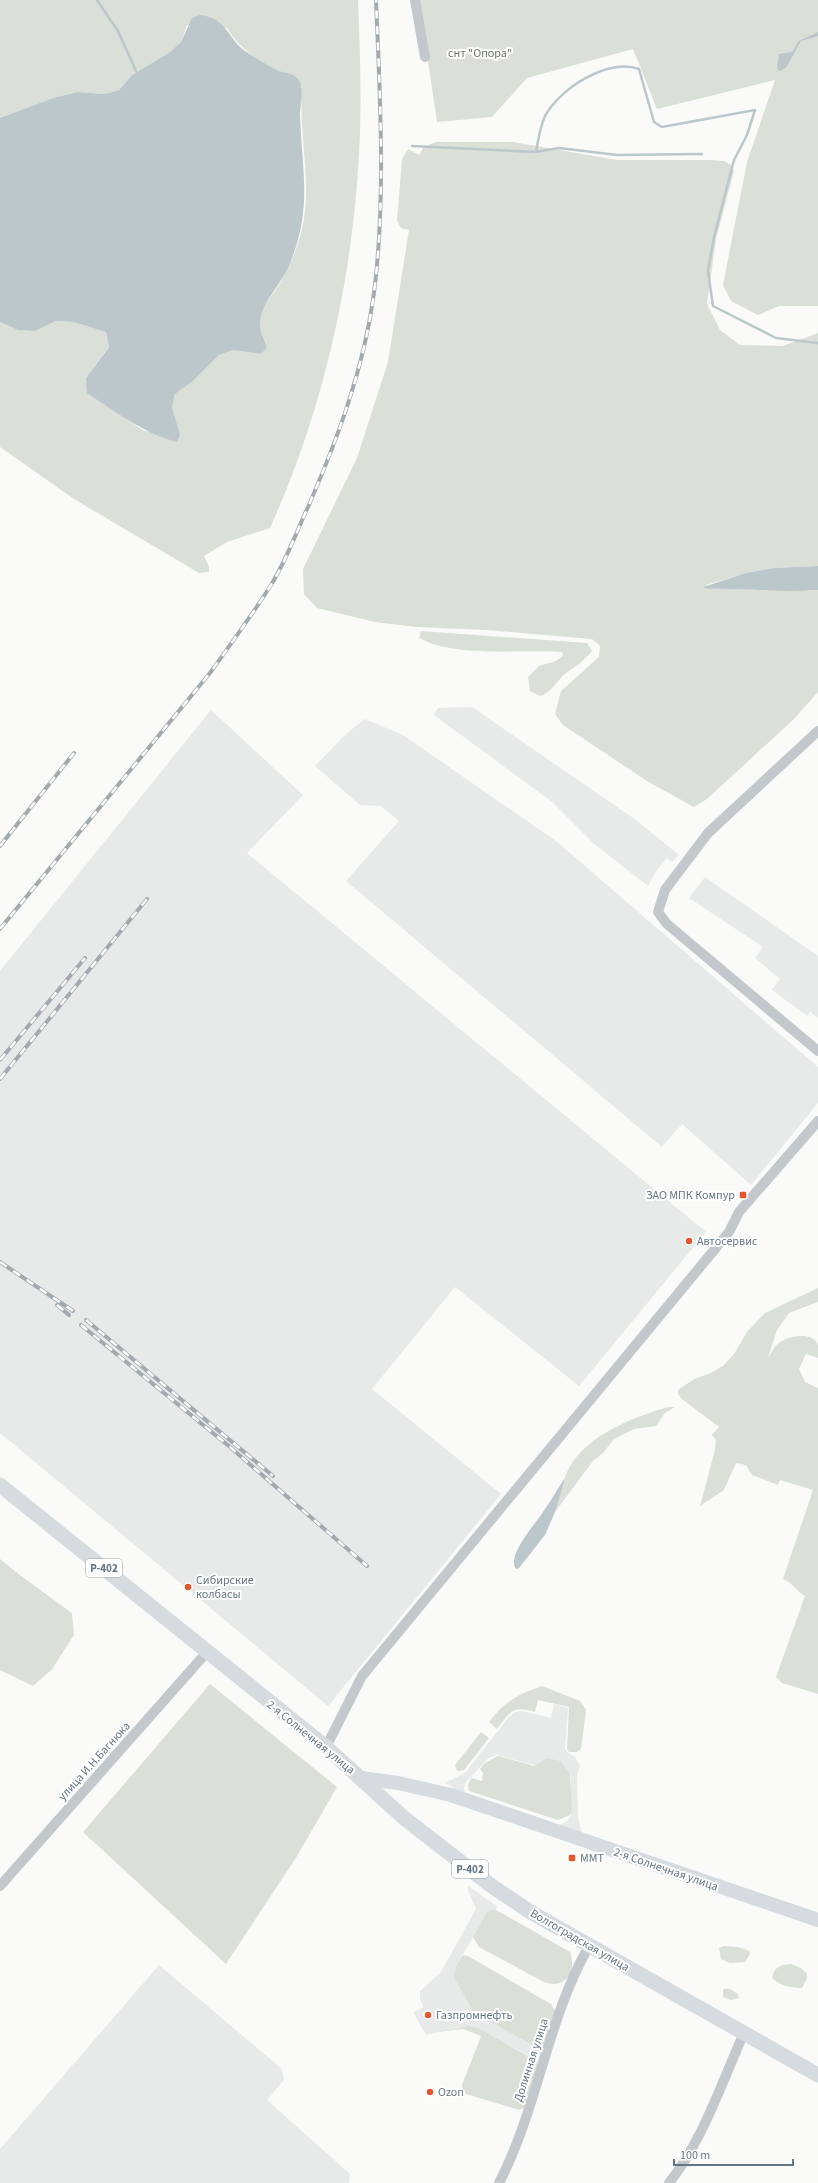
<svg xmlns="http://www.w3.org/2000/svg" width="818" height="2183" font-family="'Source Sans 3',sans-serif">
<rect width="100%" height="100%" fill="#fafaf8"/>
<path fill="#e8e9e9" d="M472 707 636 820 679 855 672 862 667 858 657 870 648 886 593 843 552 802 434 715 438 708Z
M211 710 303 795 247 853 706 1232 579 1386 455 1287 372 1389 501 1494 328 1706 0 1433V971Z
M365 719 403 735 556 841 818 1067V1103L751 1185 682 1124 662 1147 346 881 399 821 381 806 360 805 315 766 347 733Z
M705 877 818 956V1018L810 1012 807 1016 772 990 780 979 755 958 763 947 689 898Z
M554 1704 568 1708 565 1748 568 1753 575 1757 580 1766 577 1776 578 1817 581 1831 587 1836 558 1826 567 1821 571 1816V1775L497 1755 489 1758 466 1782 464 1788 466 1795 445 1783 465 1773 508 1718 515 1712 522 1711 551 1718Z
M468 1886 497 1906 496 1910 487 1913 456 1966 455 1974 459 1986 474 2013 536 2047 545 2045 538 2065 534 2059 479 2028 469 2026 457 2028 426 2035 413 2012 424 2007 420 1999V1991L441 1972 476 1909 468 1890Z
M159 1965 282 2069 284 2080 267 2100 350 2174 349 2183H0V2149Z"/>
<path fill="#dadfd7" d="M0 0H358C360 51 362 103 359 154 352 282 323 411 270 528L227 542 204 556 209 567V572L199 573 74 499 0 447V322L18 330 35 331 56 321 73 322 106 332 109 346 86 378 110 408 144 431 180 434 172 407 175 394 192 382 219 355 233 350 261 354 267 348C265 341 260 332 260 325 258 309 272 297 279 285 288 271 294 256 299 240 315 191 298 137 302 86 275 68 244 57 227 28L187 25 181 42 170 52 132 75 119 90 105 94 77 92 53 98 0 118Z
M419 0H818V306H779L758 315 731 301 723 285 747 162 775 80 657 109 633 49 527 78 492 117 437 122Z
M435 142H513L617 160H709L724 161 731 165 734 171 716 239 707 304 720 330 740 345 783 346 818 333V566L773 568 746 573 706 585 708 589C745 588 781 593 818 590V692L794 719 707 799 694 807 647 781 563 725 555 714 561 691 599 657 600 646 592 639 487 630 416 627 375 622 317 608 304 594 303 569 357 458 388 362 409 230 401 228 397 221 402 159 408 149 419 155 424 147Z
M421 631 587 643 592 651C584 661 576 666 566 673 556 681 553 692 540 696L530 691 528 677 539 666 556 661 563 656 562 652C520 649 456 658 419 638Z
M818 1288V1302L789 1313 777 1330 768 1357C771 1354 774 1346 779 1343 788 1336 813 1331 818 1345 818 1349 818 1354 818 1358L806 1354 799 1369 805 1382 818 1388V1694L782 1683 776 1677 805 1596C797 1592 792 1582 783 1579L813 1490 780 1480 778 1485 752 1475 746 1465 736 1463 724 1490 700 1506 715 1450 716 1441 712 1435 719 1427 682 1399 678 1394V1390L694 1379 711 1373 723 1366 734 1354 747 1332 765 1313Z
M669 1407H675L665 1413 656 1426 634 1429 614 1439 603 1453 593 1461 555 1512C559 1497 562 1482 569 1468 587 1435 635 1416 669 1407Z
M0 1559 21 1576 72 1613 74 1635 52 1669 33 1686 0 1670Z
M210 1684 337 1787 297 1856 226 1964 83 1832Z
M542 1686 580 1701 586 1710 581 1749 577 1752H569L567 1749 569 1707 538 1700 535 1712C512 1705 510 1712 497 1729L489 1722C505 1701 517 1695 542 1686Z
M481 1732 489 1738 464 1770 457 1771 455 1765Z
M498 1756 534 1766 547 1758 560 1761 570 1774 572 1809 570 1815 558 1820 469 1791 468 1785 471 1778 482 1781 483 1773 480 1769 485 1763Z
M491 1910H496L570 1952C577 1971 566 1990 544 1982L479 1947 473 1937 487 1912Z
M724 1946 738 1947 749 1951 750 1954 745 1962 730 1963 721 1959 719 1948Z
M463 1955 468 1956 551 2004 556 2012 545 2045 536 2047 474 2013 454 1977 456 1966Z
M791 1964 801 1968 807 1974V1978L802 1988C791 1988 781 1986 772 1978 774 1967 780 1965 791 1964Z
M723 1989H730L738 1994 739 1998 731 2000 723 1997Z
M469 2026 479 2028 533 2059 538 2065 524 2108 519 2110 466 2094 462 2090V2085L481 2036 463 2029 438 2032Z"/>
<path fill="#bbc7cb" d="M200 15C228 18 227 40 248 53 258 59 268 66 279 71 284 73 292 73 296 77 306 84 300 104 300 114 302 174 313 208 289 266 282 284 258 306 260 325 260 332 265 341 267 348L261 354 233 350 219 355 192 382 175 394 172 407 180 434 177 442C143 433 116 412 87 393L86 378 109 347 106 332 73 322 56 321 35 331 18 330 0 322V118L53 98 77 92 105 94 119 90 132 75 170 52 181 42 192 18Z
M818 32V36L801 41 786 68 779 71 777 68 779 54 792 52 799 41Z
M818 566V590C781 593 745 588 708 589L703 587 746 573 773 568Z
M565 1478 555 1512 545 1535 519 1568 516 1569C506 1556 536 1523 543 1512 551 1501 557 1489 565 1478Z"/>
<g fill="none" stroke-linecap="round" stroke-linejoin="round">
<path stroke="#bbc7cb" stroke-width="2.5" d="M97 0 118 31 136 71
M412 146 536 152 559 148 617 155 702 154
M536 152C538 140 540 127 545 116 560 88 608 58 639 69L654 122 662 127 755 110 747 135 734 160 714 237 708 271 713 306 776 338 818 343"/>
<path stroke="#c3c8cc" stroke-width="10" d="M415 0 425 57
M818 731 708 833 665 890 658 912 667 924 818 1051
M326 1747 362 1676 729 1232 739 1212 818 1121
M0 1886 207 1652
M499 2183C538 2108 547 2019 589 1946
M669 2183C702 2142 722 2082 744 2033"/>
<path stroke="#d6dbdf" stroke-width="14" d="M361 1778 398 1783 451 1795 818 1920"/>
<path stroke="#d6dbdf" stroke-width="15" d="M0 1485 326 1747 404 1818 493 1887 532 1913 818 2075"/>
<defs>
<path id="rail" d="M0 846 74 753
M0 929 210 673C231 644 252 615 271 585 286 561 296 533 308 507 338 438 364 368 374 293 386 199 380 95 376 0
M0 1060 85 958
M0 1079 147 899
M0 1262 73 1311
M57 1305 69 1315
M86 1320 273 1476
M81 1325 230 1447 367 1566"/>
</defs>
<use href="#rail" stroke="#a2aab0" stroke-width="4"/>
<use href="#rail" stroke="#fff" stroke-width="2.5" stroke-dasharray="8" stroke-linecap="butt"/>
</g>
<g fill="#e4572e" stroke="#fff" stroke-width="1.5">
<rect x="739" y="1191" width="8" height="8" rx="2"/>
<circle cx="689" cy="1241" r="4"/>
<circle cx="188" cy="1587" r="4"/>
<rect x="568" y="1854" width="8" height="8" rx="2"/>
<circle cx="428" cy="2015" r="4"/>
<circle cx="430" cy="2092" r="4"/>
</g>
<g text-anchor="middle" stroke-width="4" stroke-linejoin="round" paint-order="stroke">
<g fill="#fff" stroke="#939fa8" stroke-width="1">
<rect x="86" y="1559" width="36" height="18" rx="3"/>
<rect x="452" y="1860" width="36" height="18" rx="3"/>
</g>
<g font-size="11" font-weight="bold" fill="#657683">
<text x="104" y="1572">Р-402</text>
<text x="470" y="1873">Р-402</text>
</g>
<g font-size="12" fill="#687a64" stroke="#fff">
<text x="480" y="57">снт "Опора"</text>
</g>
<g font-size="12" fill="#657683" stroke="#fff" text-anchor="start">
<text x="735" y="1199" text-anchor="end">ЗАО МПК Компур</text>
<text x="697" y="1245">Автосервис</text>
<text x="196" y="1584">Сибирские<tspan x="196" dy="14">колбасы</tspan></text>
<text x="580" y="1862">ММТ</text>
<text x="436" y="2019">Газпромнефть</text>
<text x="438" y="2096">Ozon</text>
</g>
<g font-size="12" fill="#657683" stroke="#fff">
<text transform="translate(311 1737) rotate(39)" y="4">2-я Солнечная улица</text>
<text transform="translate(94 1761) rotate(-48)" y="4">улица И.Н.Багнюка</text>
<text transform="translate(666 1869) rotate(19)" y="4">2-я Солнечная улица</text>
<text transform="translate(580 1940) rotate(30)" y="4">Волгоградская улица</text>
<text transform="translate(531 2060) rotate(-72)" y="4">Долинная улица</text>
</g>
</g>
<path d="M674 2159v6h119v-6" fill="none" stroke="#657683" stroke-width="2"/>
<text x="680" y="2159" font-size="12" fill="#657683" stroke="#ffffff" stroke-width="3" paint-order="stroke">100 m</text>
</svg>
